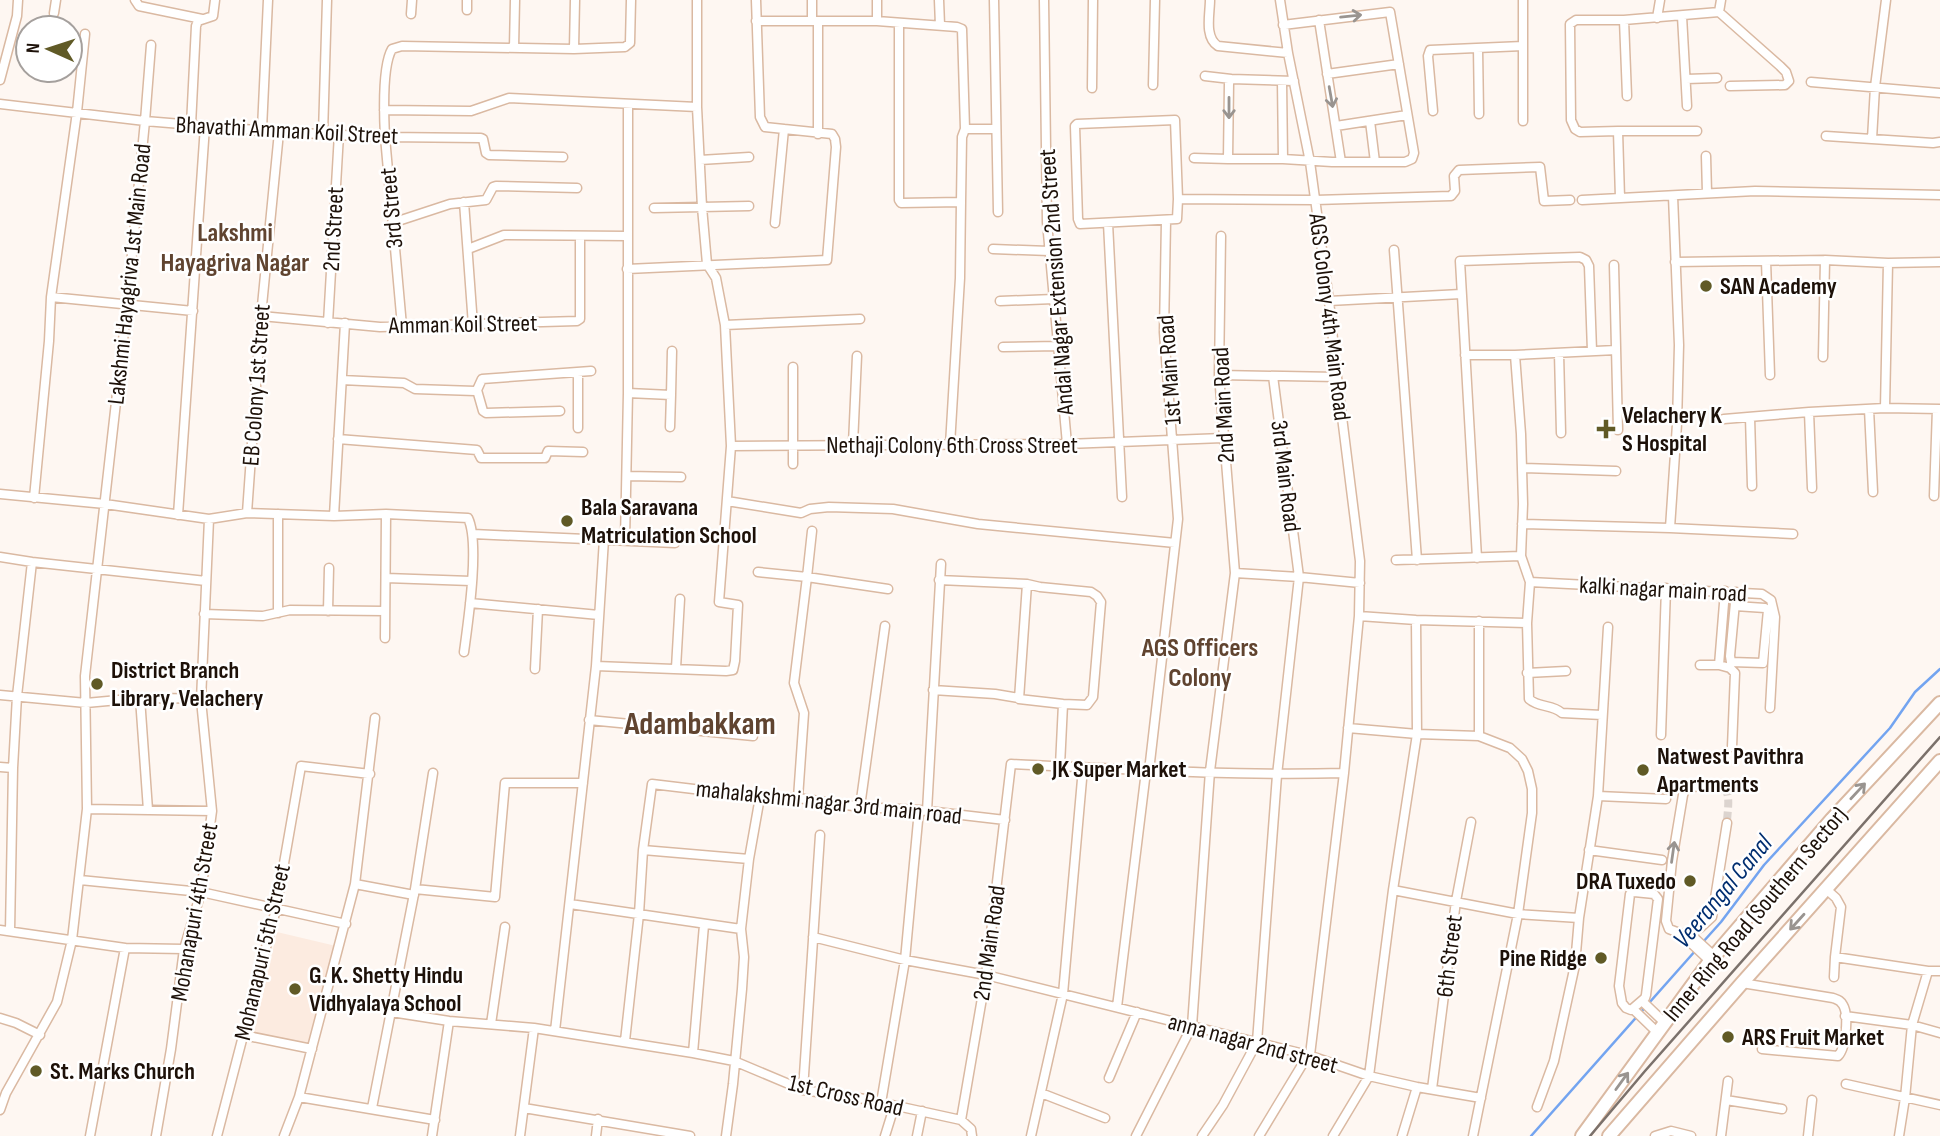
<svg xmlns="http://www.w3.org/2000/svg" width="1940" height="1136" font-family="'Sofia Sans Condensed',sans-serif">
<rect width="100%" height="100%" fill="#fef7f2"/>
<path fill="#fcebe0" d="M277 932 336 946 311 1048 254 1033Z"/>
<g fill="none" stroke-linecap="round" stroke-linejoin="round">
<path stroke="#73a4f0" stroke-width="2.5" d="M1703 942 1721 922 1764 865 1890 728 1915 692 1940 669
M1531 1136 1696 950"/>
<path stroke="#dcd4cf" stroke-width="8" stroke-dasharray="8 4" stroke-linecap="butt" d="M1725 788C1731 798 1727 812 1727 823"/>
<defs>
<path id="street" d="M135 0 139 6 202 19
M467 0V10
M756 0 760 117 765 127 784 129 775 223
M812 0V21
M877 0V21
M939 0 940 25
M994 0 998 212
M1044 0 1047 222 1067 444
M1210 0C1210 14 1204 37 1218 46L1288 53
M1280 0 1288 53 1310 162 1329 301 1337 377 1360 561 1359 616 1344 773 1310 1055
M1523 0V121
M1719 12 1721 0
M54 13 56 0
M411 14 412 0
M1682 16 1687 106
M1657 18 1660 0
M1319 20 1341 162
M1624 20 1627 96
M756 21H877L957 27 962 29 965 129 962 137 961 202 901 203 899 200V24
M1283 25 1390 12 1414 153 1412 159 1405 162H1332L1283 159H1228L1229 83 1231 79 1294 81
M85 34 77 112 51 297 193 311
M514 48 515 0
M1478 48 1479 114
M574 49 575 0
M1327 74 1399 64
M1205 76 1231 79
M1686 79 1717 78
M0 80 17 16 18 0
M1282 81 1283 159
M1811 82 1940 93
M1153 85 1155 0
M1092 88 1093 0
M0 104 145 121 279 132 385 137 481 138 483 139 486 153 489 155 563 157
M384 110 471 111 509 98 697 107
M1433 111 1428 56 1430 50 1523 46
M1370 121 1375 162
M191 125 196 26 198 21 213 16 215 0
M1336 126 1407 115
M262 129 268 0
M965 129H996
M1618 131H1697
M323 134 327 0
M818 134V21
M1826 136 1933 143 1940 142
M1872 139 1875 87 1886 0
M1706 156 1707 193
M1194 158 1228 159
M700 160 749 157
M1620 198 1618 131 1580 132 1575 129 1571 120 1570 24 1576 20H1624L1719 12 1780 66 1786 72 1789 81 1785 85 1730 86
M1178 199 1177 219 1080 224 1078 219 1075 126 1077 124 1175 120 1178 199 1315 200 1451 196 1455 191 1454 176 1459 170 1540 167 1544 201 1570 200
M1582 200 1755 191 1940 195
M464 202 473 325
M654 208 749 206
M392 223 450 204 486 200 493 187 496 186 577 188
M1108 223 1122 497
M468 249 504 235 627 236
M993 249 1049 251
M1394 250 1417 560
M1766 261 1770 375
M1675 262 1825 260 1888 263 1940 262
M1614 265 1618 430
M627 269 827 260 836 147 835 139 832 134 784 129
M1000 301 1054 299
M1329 301 1461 294
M261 316 380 327 577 321 580 319V236
M328 323 339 134
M725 325 860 319
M402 326 385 137C384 117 382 66 392 49L402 46 574 49 625 47 630 43 631 0
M1003 347 1058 346
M1559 353 1561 433
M1465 355H1515L1616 350
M1515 355 1521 434 1523 504 1521 556 1530 582 1527 623 1529 699C1539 708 1552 704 1562 713L1602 715
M1823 357 1825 260
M1219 375 1337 377
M342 380 404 383 415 389 475 391 477 390 482 379 591 371
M477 390 483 411 486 413 560 411
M628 393 671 395 670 427
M671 395 672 351
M1885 408 1888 263
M1869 409 1873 492
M1750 417 1752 486
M1724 419 1809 412
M578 428V373
M338 439 477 450 481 458H545L548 451 583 452
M853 444 857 356
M950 445 960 278 961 202
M731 446 1067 444 1223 438
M793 464V367
M1522 468 1616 471
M627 476 681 477
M1812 488 1809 412 1885 408 1940 409
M0 494 105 504 209 519 247 513 334 516 386 514 468 518C480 543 468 622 464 652
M1934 496 1937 409
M34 498 49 341 51 297
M727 501 801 513 810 509 829 507 893 509 978 524 1175 543
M247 513 261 316 279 132
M278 514V613
M178 515 205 126
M334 516 345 323
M1522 524 1670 528 1677 424 1679 345 1673 196
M1670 528 1793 534
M473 534 675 543
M625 540 628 393V104
M0 557 32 562 206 581
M1477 558 1460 261 1580 257 1586 260 1589 266 1592 351
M1396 560 1521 556
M758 572 807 577 812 531
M1235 573 1299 577 1360 583
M386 578 471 581
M939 580 1027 584 1040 587 1091 592 1097 596 1101 602 1093 697 1087 705 1063 704 1019 699 1027 584
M1530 582 1762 594 1771 600 1775 617 1770 708
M1725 591 1719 665 1730 668 1735 673 1732 747
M470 603 599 615
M1735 606 1765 608 1768 610 1763 663 1731 662 1730 656 1736 592
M328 611 329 568
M204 614 263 616 290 610 385 611
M1359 616 1416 620 1527 623
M385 638 386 514
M1700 665H1719
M596 666 726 671 733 670 735 661 738 605 719 602 731 446 725 325 716 278 707 264 702 207 697 107V0
M676 668 680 599
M535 669 538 609
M1527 673 1566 671
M933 690 995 694 1019 698
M0 695 86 703 140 698 253 699
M140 698 148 810
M589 720 753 736
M1348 728 1417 734 1479 736 1510 748 1522 759 1528 771 1532 789V813L1518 914 1473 1136
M1661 735 1666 588
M1479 736V621
M1060 766 1063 704
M0 767 13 768
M1149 771 1178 519 1164 332 1166 221
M1725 788 1703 786 1691 787 1685 790 1683 795 1672 861 1666 921 1669 929 1682 934 1691 932 1700 928 1712 917 1727 823
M1598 796 1666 799
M798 798 804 713 794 683 807 577 888 589
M860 807 885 626
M87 809 212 811
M927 811 941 564
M643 850 749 859
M1589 850 1662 860
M80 880 201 892 346 924
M355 884 414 895
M415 889 495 897 505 783H583
M1826 889 1836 898 1841 907 1835 957 1928 971H1940
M1393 890 1518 914 1579 918
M1634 892 1654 894 1658 899 1646 995 1645 998 1631 1010 1626 1008 1622 1003 1619 986 1630 894Z
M570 904 741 929
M0 930 125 948 184 949
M10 931 13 768 17 696 32 562
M1685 933 1693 945 1710 961
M1689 933 1714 956
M813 937 905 960 986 975 1308 1055 1369 1076 1417 1087 1481 1098
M1834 977 1835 957
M1742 983 1833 998C1838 1000 1840 1000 1843 1005 1849 1015 1846 1048 1838 1056L1762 1049
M1642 1001 1665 1023
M1117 1007 1146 771
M1633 1009 1658 1033
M391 1012 449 1021 534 1028 693 1053 734 1061 803 1090 865 1099 961 1120 971 1129 972 1136
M1845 1016 1912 1025 1940 1033
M0 1018 16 1023 40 1035
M491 1024 505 927
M555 1031 596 666 604 539
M243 1035 312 1049
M625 1041 639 914 643 850 652 784 760 797 798 798 860 807 919 810 1005 820
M693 1053 704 925
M1109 1078 1137 1012
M1846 1084 1940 1105
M1432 1089 1456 901 1471 822
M803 1090 820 835
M1041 1093 1105 1118
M299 1097 435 1120
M1726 1100 1782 1109
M881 1103 905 960 919 810
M1537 1107 1554 1061 1575 965 1579 918 1598 796 1608 627
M372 1108 415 889 433 773
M524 1108 690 1136
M0 1110 6 1093 57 1002 72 940 87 809 85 676 127 305 145 121 151 45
M961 1120 986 975 1011 764C1122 769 1233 776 1344 773
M90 1136 125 948
M156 1136 171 1049 184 949 201 892 212 811 201 700 209 519
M217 1136 276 909 301 766 370 774
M284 1136 299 1097 355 884 375 718
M432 1136 449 1021
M520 1136 534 1028
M596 1136 598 1119
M726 1136 733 1084 742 989 744 957 741 929 749 859 760 797
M885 1136 894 1107
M917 1136 922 1111
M1031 1136 1063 994 1083 768
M1136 1136 1192 1026 1210 771 1235 573 1219 375 1221 236
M1202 1136 1223 1105 1257 1042 1277 775 1299 577 1273 376
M1259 1136 1308 1055
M1333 1136 1369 1076 1393 890 1417 734 1416 620
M1402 1136 1417 1087
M1655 1136 1671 1131 1691 1136
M1721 1136 1728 1081
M1808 1136 1812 1100
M1899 1136 1905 1098 1912 1025 1928 971"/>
<path id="primary" d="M1582 1136 1710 961 1832 819 1940 703
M1609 1136 1742 983 1940 761"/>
</defs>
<use href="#street" stroke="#dab9a2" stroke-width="11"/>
<use href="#primary" stroke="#dab9a2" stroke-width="16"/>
<use href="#street" stroke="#fff" stroke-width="8"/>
<use href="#primary" stroke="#fff" stroke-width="12"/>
<path stroke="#7b716b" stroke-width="2.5" d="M1590 1136 1645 1071 1940 737"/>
</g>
<defs><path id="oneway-shaft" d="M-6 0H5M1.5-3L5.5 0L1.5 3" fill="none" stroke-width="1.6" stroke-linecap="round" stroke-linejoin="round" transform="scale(1.75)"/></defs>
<g stroke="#999490">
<use href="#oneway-shaft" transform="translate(1351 16) rotate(-6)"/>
<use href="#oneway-shaft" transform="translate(1331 97) rotate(80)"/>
<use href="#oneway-shaft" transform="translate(1229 108) rotate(90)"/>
<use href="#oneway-shaft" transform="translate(1858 791) rotate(-47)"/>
<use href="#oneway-shaft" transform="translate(1673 852) rotate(-82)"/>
<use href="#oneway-shaft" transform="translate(1797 922) rotate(132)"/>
<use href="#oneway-shaft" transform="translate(1622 1081) rotate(-54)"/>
</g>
<g fill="#605a26" stroke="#fff" stroke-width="2.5">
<circle cx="1706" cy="286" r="7"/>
<path d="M1602.5 418.5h7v7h7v7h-7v7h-7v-7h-7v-7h7z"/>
<circle cx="567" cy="521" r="7"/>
<circle cx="97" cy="684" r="7"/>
<circle cx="1038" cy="769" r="7"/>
<circle cx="1643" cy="770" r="7"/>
<circle cx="1690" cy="881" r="7"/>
<circle cx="1601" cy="958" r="7"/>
<circle cx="295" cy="989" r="7"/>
<circle cx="1728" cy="1037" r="7"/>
<circle cx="36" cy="1071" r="7"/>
</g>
<g text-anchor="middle" stroke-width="5" stroke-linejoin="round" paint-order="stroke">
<g font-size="24" fill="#1d1109" stroke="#fff">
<text transform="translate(287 130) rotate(3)" y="8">Bhavathi Amman Koil Street</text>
<text transform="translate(391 208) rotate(-95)" y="8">3rd Street</text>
<text transform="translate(333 229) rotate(-87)" y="8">2nd Street</text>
<text transform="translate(129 274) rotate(-84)" y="8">Lakshmi Hayagriva 1st Main Road</text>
<text transform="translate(1056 282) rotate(-94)" y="8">Andal Nagar Extension 2nd Street</text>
<text transform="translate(1330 317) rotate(83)" y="8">AGS Colony 4th Main Road</text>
<text transform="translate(463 324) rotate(-1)" y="8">Amman Koil Street</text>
<text transform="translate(1169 370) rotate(-94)" y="8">1st Main Road</text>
<text transform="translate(256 385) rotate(-86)" y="8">EB Colony 1st Street</text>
<text transform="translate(1223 405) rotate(-93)" y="8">2nd Main Road</text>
<text x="952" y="453">Nethaji Colony 6th Cross Street</text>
<text transform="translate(1286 476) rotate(83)" y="8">3rd Main Road</text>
<text transform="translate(1663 589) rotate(3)" y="8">kalki nagar main road</text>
<text transform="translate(829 802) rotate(6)" y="8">mahalakshmi nagar 3rd main road</text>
<text transform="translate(194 912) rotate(-80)" y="8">Mohanapuri 4th Street</text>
<text transform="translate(1755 914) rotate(-50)" y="8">Inner Ring Road (Southern Sector)</text>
<text transform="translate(989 943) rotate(-82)" y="8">2nd Main Road</text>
<text transform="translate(262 952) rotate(-77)" y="8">Mohanapuri 5th Street</text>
<text transform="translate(1449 956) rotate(-83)" y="8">6th Street</text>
<text transform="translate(1253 1043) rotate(15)" y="8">anna nagar 2nd street</text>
<text transform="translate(846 1095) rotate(13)" y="8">1st Cross Road</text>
</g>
<g font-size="24" font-weight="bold" fill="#1d1109" stroke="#fff" text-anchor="start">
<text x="1720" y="294">SAN Academy</text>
<text x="1622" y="423">Velachery K<tspan x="1622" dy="28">S Hospital</tspan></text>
<text x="581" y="515">Bala Saravana<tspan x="581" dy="28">Matriculation School</tspan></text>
<text x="111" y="678">District Branch<tspan x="111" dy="28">Library, Velachery</tspan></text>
<text x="1657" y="764">Natwest Pavithra<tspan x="1657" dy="28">Apartments</tspan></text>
<text x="1052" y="777">JK Super Market</text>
<text x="1676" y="889" text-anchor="end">DRA Tuxedo</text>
<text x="1587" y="966" text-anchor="end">Pine Ridge</text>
<text x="309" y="983">G. K. Shetty Hindu<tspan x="309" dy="28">Vidhyalaya School</tspan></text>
<text x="1742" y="1045">ARS Fruit Market</text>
<text x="50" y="1079">St. Marks Church</text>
</g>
<g font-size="26" font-weight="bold" fill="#604430" stroke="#fff">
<text x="235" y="241">Lakshmi<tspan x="235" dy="30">Hayagriva Nagar</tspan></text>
<text x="1200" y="656">AGS Officers<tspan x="1200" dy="30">Colony</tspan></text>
</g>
<g font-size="26" font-style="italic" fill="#012e70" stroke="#fff">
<text transform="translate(1722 891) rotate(-50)" y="9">Veerangal Canal</text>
</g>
<g font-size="32" font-weight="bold" fill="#604430" stroke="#fff">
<text x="700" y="734">Adambakkam</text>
</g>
</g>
<g transform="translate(49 49) rotate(273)"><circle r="33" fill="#ffffff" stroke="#a5a09d" stroke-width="2"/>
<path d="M0-5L12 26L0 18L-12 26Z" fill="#605a26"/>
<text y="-10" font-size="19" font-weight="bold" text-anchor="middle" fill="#1d1109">N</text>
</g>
</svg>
